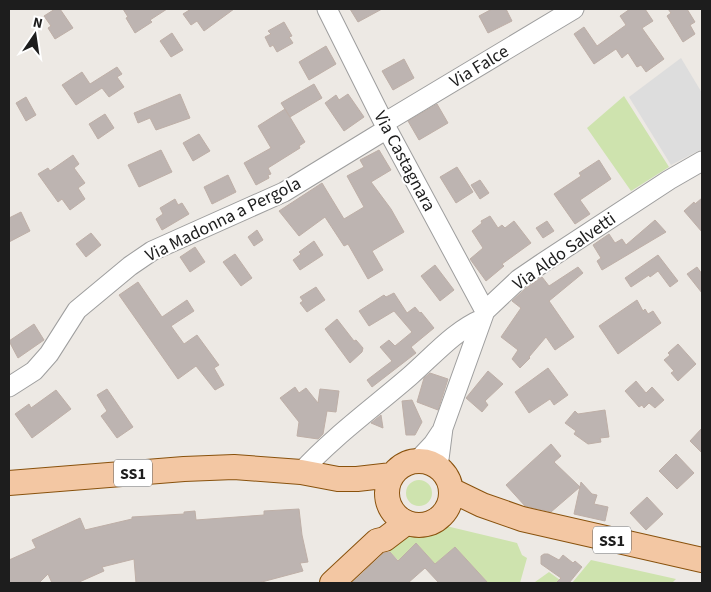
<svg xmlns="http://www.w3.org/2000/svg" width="711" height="592" font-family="'Source Sans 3',sans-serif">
<rect width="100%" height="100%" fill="#ede9e4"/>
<path fill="#cee3ae" d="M624 96 669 167 631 191 587 128Z
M406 493a13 13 0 1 1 26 0a13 13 0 1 1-26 0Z
M442 525 517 543 522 555 527 558 520 583H488L455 547 435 564 417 544 400 562 387 549 413 533 431 532Z
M591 560 676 579 672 583H572Z
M549 572 564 583H534L535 582Z"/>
<path fill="#ddd" d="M681 58 702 93V149L671 165 629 97Z"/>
<path fill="#bdb4b1" stroke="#beafa7" d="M55 9H60L73 28 55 39 48 28 51 26 44 16Z
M123 9H167L150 20 152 22 135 33 126 18 128 17Z
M191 9H234L204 31 197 21 191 25 183 14Z
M350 9H382L358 22Z
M492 9H506L512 21 488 33 479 16Z
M630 9H645L653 21 642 28 664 59 646 72 641 65 637 67 628 53 622 58 616 49 594 64 574 34 584 27 597 46 626 25 620 16Z
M668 9H687L695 22 690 25 695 34 683 42 667 16 671 13Z
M284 22 292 36 289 37 293 43 277 52 273 45 270 47 265 37 271 34 268 31Z
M172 33 183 50 171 57 160 41Z
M326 46 336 64 309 80 299 62Z
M404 59 414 78 393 90 382 71Z
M117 67 122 74 117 77 124 87 109 97 102 88 76 105 62 85 82 72 90 84Z
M314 84 322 98 290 117 281 103Z
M180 94 190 118 156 130 150 118 138 123 134 113Z
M348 94 364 117 344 131 325 103 336 95 339 100Z
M26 97 36 115 26 121 16 103Z
M437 104 448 123 419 140 408 121Z
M285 109 305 142 299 146 300 148 268 168 271 174 268 175 269 178 256 185 244 163 271 148 258 126Z
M105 114 114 128 98 139 89 124Z
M199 134 210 151 193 161 183 143Z
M161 150 172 172 139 187 128 165Z
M379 150 391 170 371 182 391 209 404 232 372 251 383 270 368 279 348 244 344 246 325 217 299 236 279 211 322 183 344 219 364 207 347 176 364 167 360 160Z
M73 155 79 164 74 168 85 183 78 188 85 199 70 210 62 199 58 202 38 174 48 168 50 171Z
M599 160 611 179 580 200 590 214 575 224 554 194 581 176 579 173Z
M457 167 473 192 456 203 440 177Z
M228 175 236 192 212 204 204 187Z
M480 180 489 193 480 199 471 185Z
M702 198V232L684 211 694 202 695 204Z
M175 199 178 205 182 203 189 214 162 230 156 219 163 214 160 208Z
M21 212 30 231 9 242V218Z
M490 216 498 228 502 225 505 228 514 221 531 243 502 264 504 266 486 281 470 259 483 248 472 231 482 223 481 221Z
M655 220 666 232 602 270 597 261 601 258 593 245 609 234 615 243 622 239 626 245Z
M547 221 554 231 543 238 536 228Z
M257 230 263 240 254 246 248 237Z
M91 233 101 245 86 257 76 244Z
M314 241 323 255 300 270 293 260 301 254 299 252Z
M195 247 205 262 190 272 180 257Z
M235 254 252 278 241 286 223 262Z
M658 255 678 281 670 287 658 271 650 277 649 275 631 287 625 278Z
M435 265 454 290 440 301 421 276Z
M578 267 583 273 549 301 574 337 555 350 546 337 529 357 530 358 520 368 512 359 518 350 501 337 521 308 512 301 526 288 542 277 549 286Z
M697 267 702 274V293L687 274Z
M138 282 162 317 187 300 194 311 171 326 184 344 197 335 219 365 214 368 224 385 215 390 196 366 178 379 119 295Z
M316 287 325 300 307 312 300 303 303 301 300 297Z
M394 293 407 313 415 307 420 313 421 312 434 328 411 347 416 353 372 387 367 380 392 361 380 347 389 340 395 346 412 332 394 311 369 326 359 311 384 295 386 297Z
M637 300 643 311 645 309 648 314 653 311 661 323 618 354 599 326Z
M337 319 354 341 356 340 363 348 362 352 350 363 325 329Z
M34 324 44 340 18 358 9 341Z
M678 344 696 364 678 381 671 373 674 371 664 360 670 355 668 353Z
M548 368 568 395 554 405 550 399 529 413 515 392Z
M488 371 503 384 485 401 488 405 482 412 466 398Z
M430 373 448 379 438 410 417 402 424 378Z
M636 381 646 393 652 387 664 400 655 408 649 403 644 408 642 405 639 407 625 391Z
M295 387 299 393 306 388 318 403 320 389 339 391 336 412 327 411 323 434 318 439 297 436 299 422 280 398Z
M107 389 133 427 117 438 101 416 107 411 97 395Z
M56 390 71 409 32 438 15 414 29 404 31 408Z
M412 400 422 422 415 435H406L402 401Z
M605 410 609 437 600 438 601 442 588 444 574 434 576 431 565 423 575 411 578 414Z
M381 415 383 428 371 423Z
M702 428V453L690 441Z
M551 444 561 456 554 462 580 487 551 512 525 506 506 485Z
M676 454 694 473 677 489 659 471Z
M581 482 592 494 597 495 594 504 608 507 605 521 574 514Z
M647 497 663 514 646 530 630 513Z
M299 509 302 535 308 562 300 563 303 571 258 583H136L134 559 102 567 104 571 77 583H52L48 574 39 583H9V560L36 548 32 540 80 518 85 530 132 519V517L184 514V512L195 511 196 520 264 515V511Z
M416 543 435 564 455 547 488 583H439L425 568 408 583H352L384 553 390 552 398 561Z
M544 554H548L559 560 563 555 573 563 575 561 582 567 569 583H556L561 578 541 564V556Z"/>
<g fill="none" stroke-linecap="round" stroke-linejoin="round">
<defs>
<path id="minor" d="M327 9 387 129 485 311
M384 123 574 9
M9 387 34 371 49 354 77 310 130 266 152 251 284 192 387 129
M417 461 433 444 441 432
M438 467 443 428 485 311 519 279 541 264 669 180 702 161
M301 472C334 436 373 408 410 376 433 356 454 331 482 319"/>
<path id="major" d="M387 493a32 32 0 1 1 64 0a32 32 0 1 1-64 0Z
M9 483 184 469 234 467 301 472 338 479H357L392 475
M451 490 482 505 522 519 702 560
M332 583 377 541 385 539 406 523"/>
</defs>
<use href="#minor" stroke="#9e9e9e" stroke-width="21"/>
<use href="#major" stroke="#89520d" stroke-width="26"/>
<use href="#minor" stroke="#fff" stroke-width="19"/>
<use href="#major" stroke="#f3c7a3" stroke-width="24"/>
</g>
<g text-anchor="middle" stroke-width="4" stroke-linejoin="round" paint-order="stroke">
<g fill="#fff" stroke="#616161" stroke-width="1">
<rect x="114" y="459.5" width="38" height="27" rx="4"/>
<rect x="593" y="526.5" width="38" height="27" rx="4"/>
</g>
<g font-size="16" font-weight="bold" fill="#1d1d1d">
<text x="133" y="479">SS1</text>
<text x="612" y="546">SS1</text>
</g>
<g font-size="18" fill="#1d1d1d" stroke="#fff">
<text transform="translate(479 66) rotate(-31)" y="6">Via Falce</text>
<text transform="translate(405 161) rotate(62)" y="6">Via Castagnara</text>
<text transform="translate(223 219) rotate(-26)" y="6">Via Madonna a Pergola</text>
<text transform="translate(564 251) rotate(-35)" y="6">Via Aldo Salvetti</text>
</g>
</g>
<rect width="711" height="592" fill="none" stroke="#1d1d1d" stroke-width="20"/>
<g transform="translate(35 35) rotate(13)" stroke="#ffffff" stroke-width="4" paint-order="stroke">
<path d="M0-4L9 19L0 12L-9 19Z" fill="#1d1d1d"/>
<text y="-8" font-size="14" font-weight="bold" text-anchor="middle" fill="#1d1d1d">N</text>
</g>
</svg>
